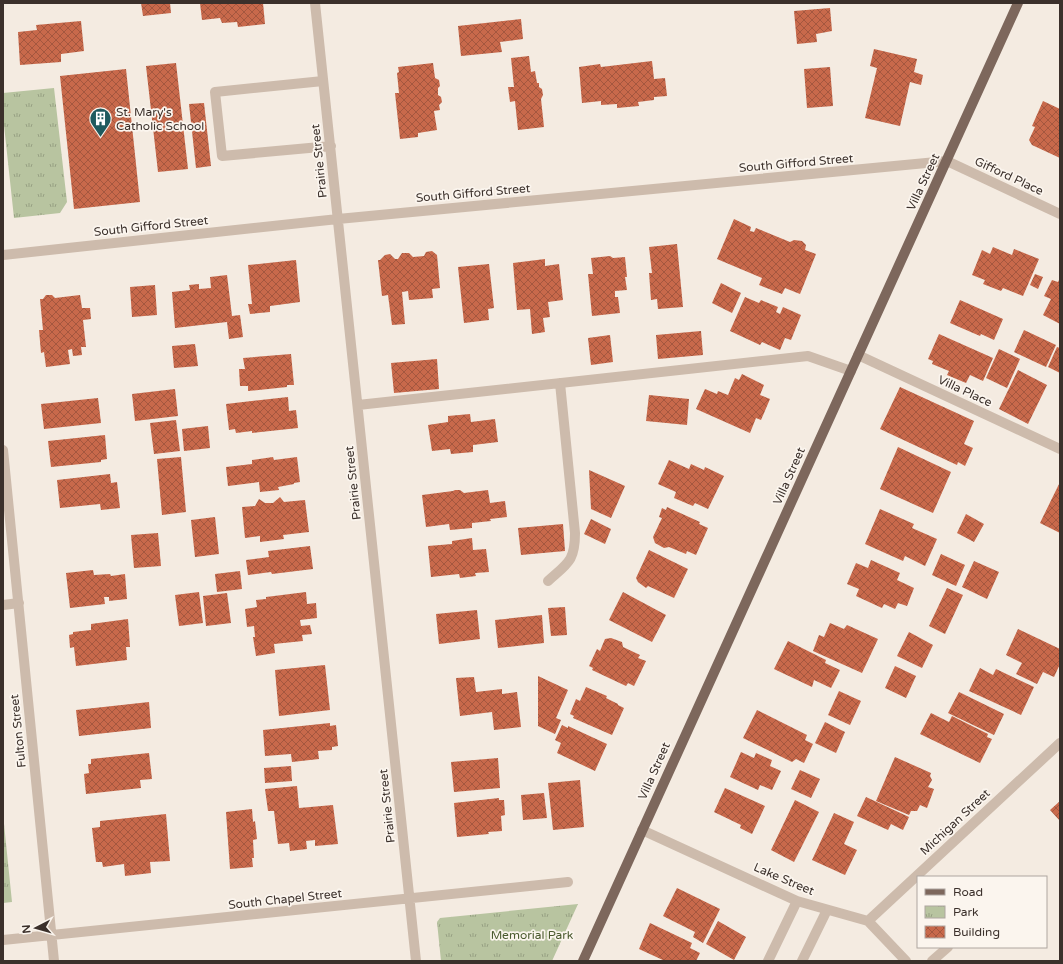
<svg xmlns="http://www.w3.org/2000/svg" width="1063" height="964" font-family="'Varela Round',sans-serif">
<defs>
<pattern id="park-tufts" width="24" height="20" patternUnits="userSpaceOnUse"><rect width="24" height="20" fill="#b8c4a0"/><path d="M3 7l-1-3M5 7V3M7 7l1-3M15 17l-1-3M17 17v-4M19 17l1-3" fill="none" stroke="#97a083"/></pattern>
<pattern id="building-cross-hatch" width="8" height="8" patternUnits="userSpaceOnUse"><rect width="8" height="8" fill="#c8694b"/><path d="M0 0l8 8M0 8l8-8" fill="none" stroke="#a4573f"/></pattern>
</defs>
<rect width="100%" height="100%" fill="#f4ebe1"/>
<path fill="url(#park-tufts)" d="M54 88 67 202 60 213 14 218 3 116V93Z
M3 814 12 902 3 903Z
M578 904 552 961H441L437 922 440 918Z"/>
<path fill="url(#building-cross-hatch)" d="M141 3H170L171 13 143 16Z
M200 3H263L265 24 238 27 237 22 222 23 220 18 202 20Z
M830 8 832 31 816 34 817 42 797 44 794 11Z
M521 19 523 39 500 42 502 52 461 56 458 26Z
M81 21 84 51 61 54V62L20 65 18 32 37 30 36 25Z
M874 49 917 59 914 72 923 75 921 85 910 82 900 126 865 118 877 68 870 66Z
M529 56 531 72 535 71 537 83H539V87L542 89 543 95 541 99 544 127 518 130 515 101 510 102 508 87H514L511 58Z
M652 61 654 79 665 78 667 96 654 97V100L638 102 639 106 617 108V104L601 105V101L582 103 579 67 600 64 601 67Z
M176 63 188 169 158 172 146 66Z
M433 63 435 78 439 80 440 86 438 88V95L441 97 442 102 439 105 440 110 434 111 437 130 418 133V137L400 139 395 93H399L397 73 399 72 398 67Z
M830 67 833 106 807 108 804 69Z
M126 69 140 202 74 209 60 76Z
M1043 101 1060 109V158L1032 145 1029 140 1035 127 1032 126Z
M204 103 211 166 196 168 189 104Z
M734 219 751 227 750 231 754 232 756 228 790 242 794 240 802 241 806 245 805 250 816 254 800 294 785 288 782 294 759 285 762 278 717 259Z
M677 244 683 307 658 309 657 299 651 300 649 273H652L649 247Z
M993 247 1012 255 1014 249 1039 259 1023 296 1003 288 1001 291 983 284 985 280 972 275 982 250 990 254Z
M432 251 437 255 440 288 432 289 433 298 409 300 408 291 402 292 405 324 392 325 388 295 382 296 378 260H380L385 255 390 254 395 259H398L402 253H409L413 257 424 256 426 252Z
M610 256 613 258 625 257 627 277H625L627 290 615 291V297H618L620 313 592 316 588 274H593L591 258Z
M545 259V266L559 264 563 300 548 302 550 317 543 318 545 332 532 334 530 309 517 310 513 263Z
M296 260 300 302 270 306V312L250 314 248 304H252L248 265Z
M489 264 494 308 488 309 489 320 464 323 458 267Z
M1035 274 1043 277 1038 289 1030 285Z
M227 275 232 316 240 315 243 337 229 339 227 322 175 328 172 292 190 290 189 285 199 284V289L211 288 210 277Z
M1060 278V324L1043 315 1051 299 1044 296 1052 280 1058 282Z
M721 283 741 293 732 313 712 303Z
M155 285 157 315 132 317 130 287Z
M46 295H52L55 298 80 295 82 308H90L91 319 83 320 86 347H81L82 355 73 356 72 349 68 350 70 364 46 367 44 352 41 353 39 330H43L40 299H43Z
M745 297 759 303 761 300 778 307 776 312 780 314 783 307 801 315 791 340 785 338 780 350 762 342 760 345 730 331Z
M960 300 1003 319 994 340 981 334 980 336 950 323Z
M1024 330 1056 345 1046 367 1014 352Z
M701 331 703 355 658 359 656 335Z
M939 334 993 358 983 381 970 375 966 383 947 375 949 371 932 364 933 361 928 359Z
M610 335 613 362 591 365 588 338Z
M195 344 198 366 174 368 172 346Z
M1057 347 1060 348V373L1048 367Z
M999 349 1020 359 1007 388 986 378Z
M291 354 294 385H287V387L248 391V386H240L239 369H245L243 358Z
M437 359 439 389 394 393 391 363Z
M1018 370 1047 385 1028 424 999 409Z
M742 374 764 385 760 395 770 399 761 420 756 418 750 433 696 409 705 389 717 394 718 391 728 395 735 378 739 380Z
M900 387 974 421 964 444 973 448 965 466 958 462 957 465 880 429Z
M175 389 178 416 135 421 132 394Z
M649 395 689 399 687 425 646 421Z
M288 397 289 411 296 410 298 428 252 433V431L236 433 235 429 229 430 226 404Z
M98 398 101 423 44 429 41 404Z
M470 414 471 422 495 419 498 442 473 445V452L451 454 450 449 432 451 428 425 448 422V416Z
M176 420 180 451 154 454 150 423Z
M208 426 210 448 184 451 182 429Z
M105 435 107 459 101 460V462L51 467 48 441Z
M898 447 951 472 933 513 880 489Z
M181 457 186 512 162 515 157 459Z
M273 457 274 460 297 457 300 482 294 483V484L278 487 279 490 260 492 259 482 228 486 226 467 252 464V460Z
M669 460 689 469 691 464 704 470 705 467 724 476 708 509 695 503 693 506 674 498 676 492 658 484Z
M589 470 625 486 611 518 591 509Z
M110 474 111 483 117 482 120 508 101 510 100 504 60 508 57 480Z
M1060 482V533L1040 523Z
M455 490H460L464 493 488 490 490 503 505 501 507 517 490 519 491 521 472 523V528L450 530 449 524 426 527 422 495 453 491Z
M280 497 284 502 305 500 309 532 283 535 284 539 260 542V536L245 538 242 507 255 506 259 499 265 503H273Z
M667 507 700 522 699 524 708 528 696 555 687 551 686 554 669 547 664 548 655 543 653 537 662 518 659 517 662 508 666 510Z
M880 509 914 524 912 528 937 539 925 566 905 556 903 561 865 544Z
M966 514 984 524 974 542 957 533Z
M215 517 219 554 195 557 191 520Z
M591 519 611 529 605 544 584 534Z
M563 524 565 551 521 555 518 528Z
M158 533 161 566 134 568 131 535Z
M472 538 473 550 486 549 489 572 475 573 476 576 460 578 459 574 431 577 428 546 452 544V541Z
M310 546 313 569 272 574 271 572 248 575 246 560 269 557 268 551Z
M649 550 688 569 674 598 648 586 646 588 638 582 636 578Z
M941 554 965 565 956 586 932 575Z
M871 560 900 573 897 580 914 588 907 606 898 603 895 609 884 604 882 608 856 596 859 589 847 584 856 563 868 568Z
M974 561 999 572 987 599 962 587Z
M93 570 94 575 110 574 111 576 125 574 127 599 109 601V597H104L105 604 70 608 66 573Z
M240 571 242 589 217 592 215 574Z
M947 588 963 595 945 634 929 626Z
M199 592 203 623 179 626 175 595Z
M306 592 307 604 316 603 317 618 300 620 301 626 310 625 312 634 302 635 303 641 274 644 275 653 256 656 253 637H255L254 626 247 627 245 609 257 607 256 600 266 599V597Z
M623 592 666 615 652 642 609 620Z
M227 593 231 623 206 626 203 596Z
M565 607 567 635 551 636 548 608Z
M477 610 480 639 439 644 436 614Z
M542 615 544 643 498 648 495 620Z
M128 619 130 647H126L127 660 76 666 74 647 70 648 69 635 73 634V632L91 630V624Z
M830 623 844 629 847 625 878 639 862 673 813 651 819 635 824 637Z
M1018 629 1060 649V664L1054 677 1043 672 1037 684 1016 674 1022 663 1006 655Z
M909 632 933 645 922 668 897 656Z
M611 638 622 642 623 647 640 655 638 658 646 661 634 686 628 683 626 686 592 670 593 668 589 666 597 649 600 651 605 639Z
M788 641 826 660 825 663 840 670 831 688 814 680 812 687 774 669Z
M325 665 330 710 279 716 275 670Z
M895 666 916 676 906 698 885 688Z
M980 668 993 675 996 669 1034 687 1021 715 969 691Z
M538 676 568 690 556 718 561 720 555 734 538 726Z
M474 677 476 692 502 689V694L517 692 521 727 494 730 492 712 460 716 456 678Z
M586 687 607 696 606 698 618 704V705L624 708 612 735 573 718 574 716 570 714 576 699 580 701Z
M839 691 861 701 850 725 828 715Z
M959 692 1004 714 994 735 948 713Z
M149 702 151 728 79 736 76 710Z
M757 710 807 735 805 740 813 744 804 763 796 759 792 762 743 738Z
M931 713 949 722 952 716 988 734 987 737 992 739 980 763 920 734Z
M825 722 845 732 836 753 815 743Z
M330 723V726L336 725 338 746 332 747V750L318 751 319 759 292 762 291 754 265 756 263 730Z
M562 725 568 728V726L607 744 595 771 557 753 561 743 555 740Z
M741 752 754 758 756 753 772 760 770 766 781 771 772 790 760 785 758 790 730 777Z
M149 753 152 779 140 780 141 788 86 794 84 774 89 773 88 764H91V759Z
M895 757 931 773 930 776 932 780 928 787 934 789 927 808 920 805 917 811H911L909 815 876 801Z
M498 758 500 788 454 792 451 762Z
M291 766 292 781 265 783 264 768Z
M800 770 820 779 811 798 791 789Z
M580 780 584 827 553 830 548 783Z
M297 786 299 808 333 805 338 844 315 846V840L306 841 307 849 290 851 289 843 278 844 274 811H268L265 789Z
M725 788 765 806 752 834 740 828 741 825 714 812Z
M544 793 547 818 523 820 521 795Z
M866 797 909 817 903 830 891 824 888 830 857 816Z
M499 798V800H504L505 815 501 816 502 831 488 832 489 834 457 837 454 803Z
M795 800 819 812 794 862 771 850Z
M1060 801V821L1050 810Z
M252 809 253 822 255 821 257 839 253 840 254 858H252L253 867 230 869 226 812Z
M834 813 854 822 844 844 857 850 845 875 812 860Z
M166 814 170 861 150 862 151 873 125 876 124 864 103 867 102 862H96L92 828 100 827V821Z
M677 888 720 909 703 943 693 937 695 932 663 916Z
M718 921 746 937 734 960 706 944Z
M650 923 692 943 690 948 700 953 696 961H665L639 949Z"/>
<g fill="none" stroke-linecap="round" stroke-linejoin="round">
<path stroke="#cdbbac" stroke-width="10" d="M315 3 416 961
M323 81 215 92 222 156 331 146
M3 255 338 219 947 161 1060 214
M858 355 1060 449
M358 405 808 356 851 371
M3 450 54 961
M548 581C568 563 575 561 575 533L560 383
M3 605 19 603
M642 830 797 901 868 921 906 961
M868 921 1060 743
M3 940 568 882
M768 961 797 901
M802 961 827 910
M932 961 948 947"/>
<path stroke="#7d675c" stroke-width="10" d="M583 961 1018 3"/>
</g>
<defs>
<symbol id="building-pin" viewBox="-11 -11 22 30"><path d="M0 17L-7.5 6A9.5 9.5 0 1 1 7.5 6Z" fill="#1f5a5e" stroke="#fbf5ee"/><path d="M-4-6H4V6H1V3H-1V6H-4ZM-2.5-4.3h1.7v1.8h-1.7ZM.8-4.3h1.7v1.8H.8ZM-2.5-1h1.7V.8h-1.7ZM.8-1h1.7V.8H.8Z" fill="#fff"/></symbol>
</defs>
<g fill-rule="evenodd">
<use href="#building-pin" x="88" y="106" width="25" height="34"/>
</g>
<g text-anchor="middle" stroke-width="3.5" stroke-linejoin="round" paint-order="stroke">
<g font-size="12" fill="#3b302b" stroke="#fbf5ee" text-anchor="start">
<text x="116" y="116">St. Mary's<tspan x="116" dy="14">Catholic School</tspan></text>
</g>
<g font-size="12" fill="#3b302b" stroke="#fbf5ee">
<text transform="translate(319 161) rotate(-96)" y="4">Prairie Street</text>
<text transform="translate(796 163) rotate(-5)" y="4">South Gifford Street</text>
<text transform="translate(1009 176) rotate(25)" y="4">Gifford Place</text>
<text transform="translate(923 182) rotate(-65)" y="4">Villa Street</text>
<text transform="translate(473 193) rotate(-5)" y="4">South Gifford Street</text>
<text transform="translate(151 226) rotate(-6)" y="4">South Gifford Street</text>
<text transform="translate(965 391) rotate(25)" y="4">Villa Place</text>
<text transform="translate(789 476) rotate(-66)" y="4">Villa Street</text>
<text transform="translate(353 483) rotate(-96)" y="4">Prairie Street</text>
<text transform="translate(18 731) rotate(-96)" y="4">Fulton Street</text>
<text transform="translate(654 771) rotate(-66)" y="4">Villa Street</text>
<text transform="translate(387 806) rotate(-96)" y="4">Prairie Street</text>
<text transform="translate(955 822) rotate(-43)" y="4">Michigan Street</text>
<text transform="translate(784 879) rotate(23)" y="4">Lake Street</text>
<text transform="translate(285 899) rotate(-6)" y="4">South Chapel Street</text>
</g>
<g font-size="12" fill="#4a5a2e" stroke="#fbf5ee">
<text x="532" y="939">Memorial Park</text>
</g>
</g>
<rect width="1063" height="964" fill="none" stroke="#3b302b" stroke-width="8"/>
<rect x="917" y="876" width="130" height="72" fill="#fbf5ee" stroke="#aea6a0"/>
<rect x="925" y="889" width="20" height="6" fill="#7d675c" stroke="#aea6a0"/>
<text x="953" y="896" font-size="12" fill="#3b302b">Road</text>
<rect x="925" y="906" width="20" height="12" fill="url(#park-tufts)" stroke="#aea6a0"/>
<text x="953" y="916" font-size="12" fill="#3b302b">Park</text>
<rect x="925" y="926" width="20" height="12" fill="url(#building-cross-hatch)" stroke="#aea6a0"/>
<text x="953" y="936" font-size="12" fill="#3b302b">Building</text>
<g transform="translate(36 928) rotate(264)" stroke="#fbf5ee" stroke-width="3" paint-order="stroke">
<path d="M0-3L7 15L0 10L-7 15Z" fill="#3b302b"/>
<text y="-6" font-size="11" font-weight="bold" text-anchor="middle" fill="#3b302b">N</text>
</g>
</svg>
